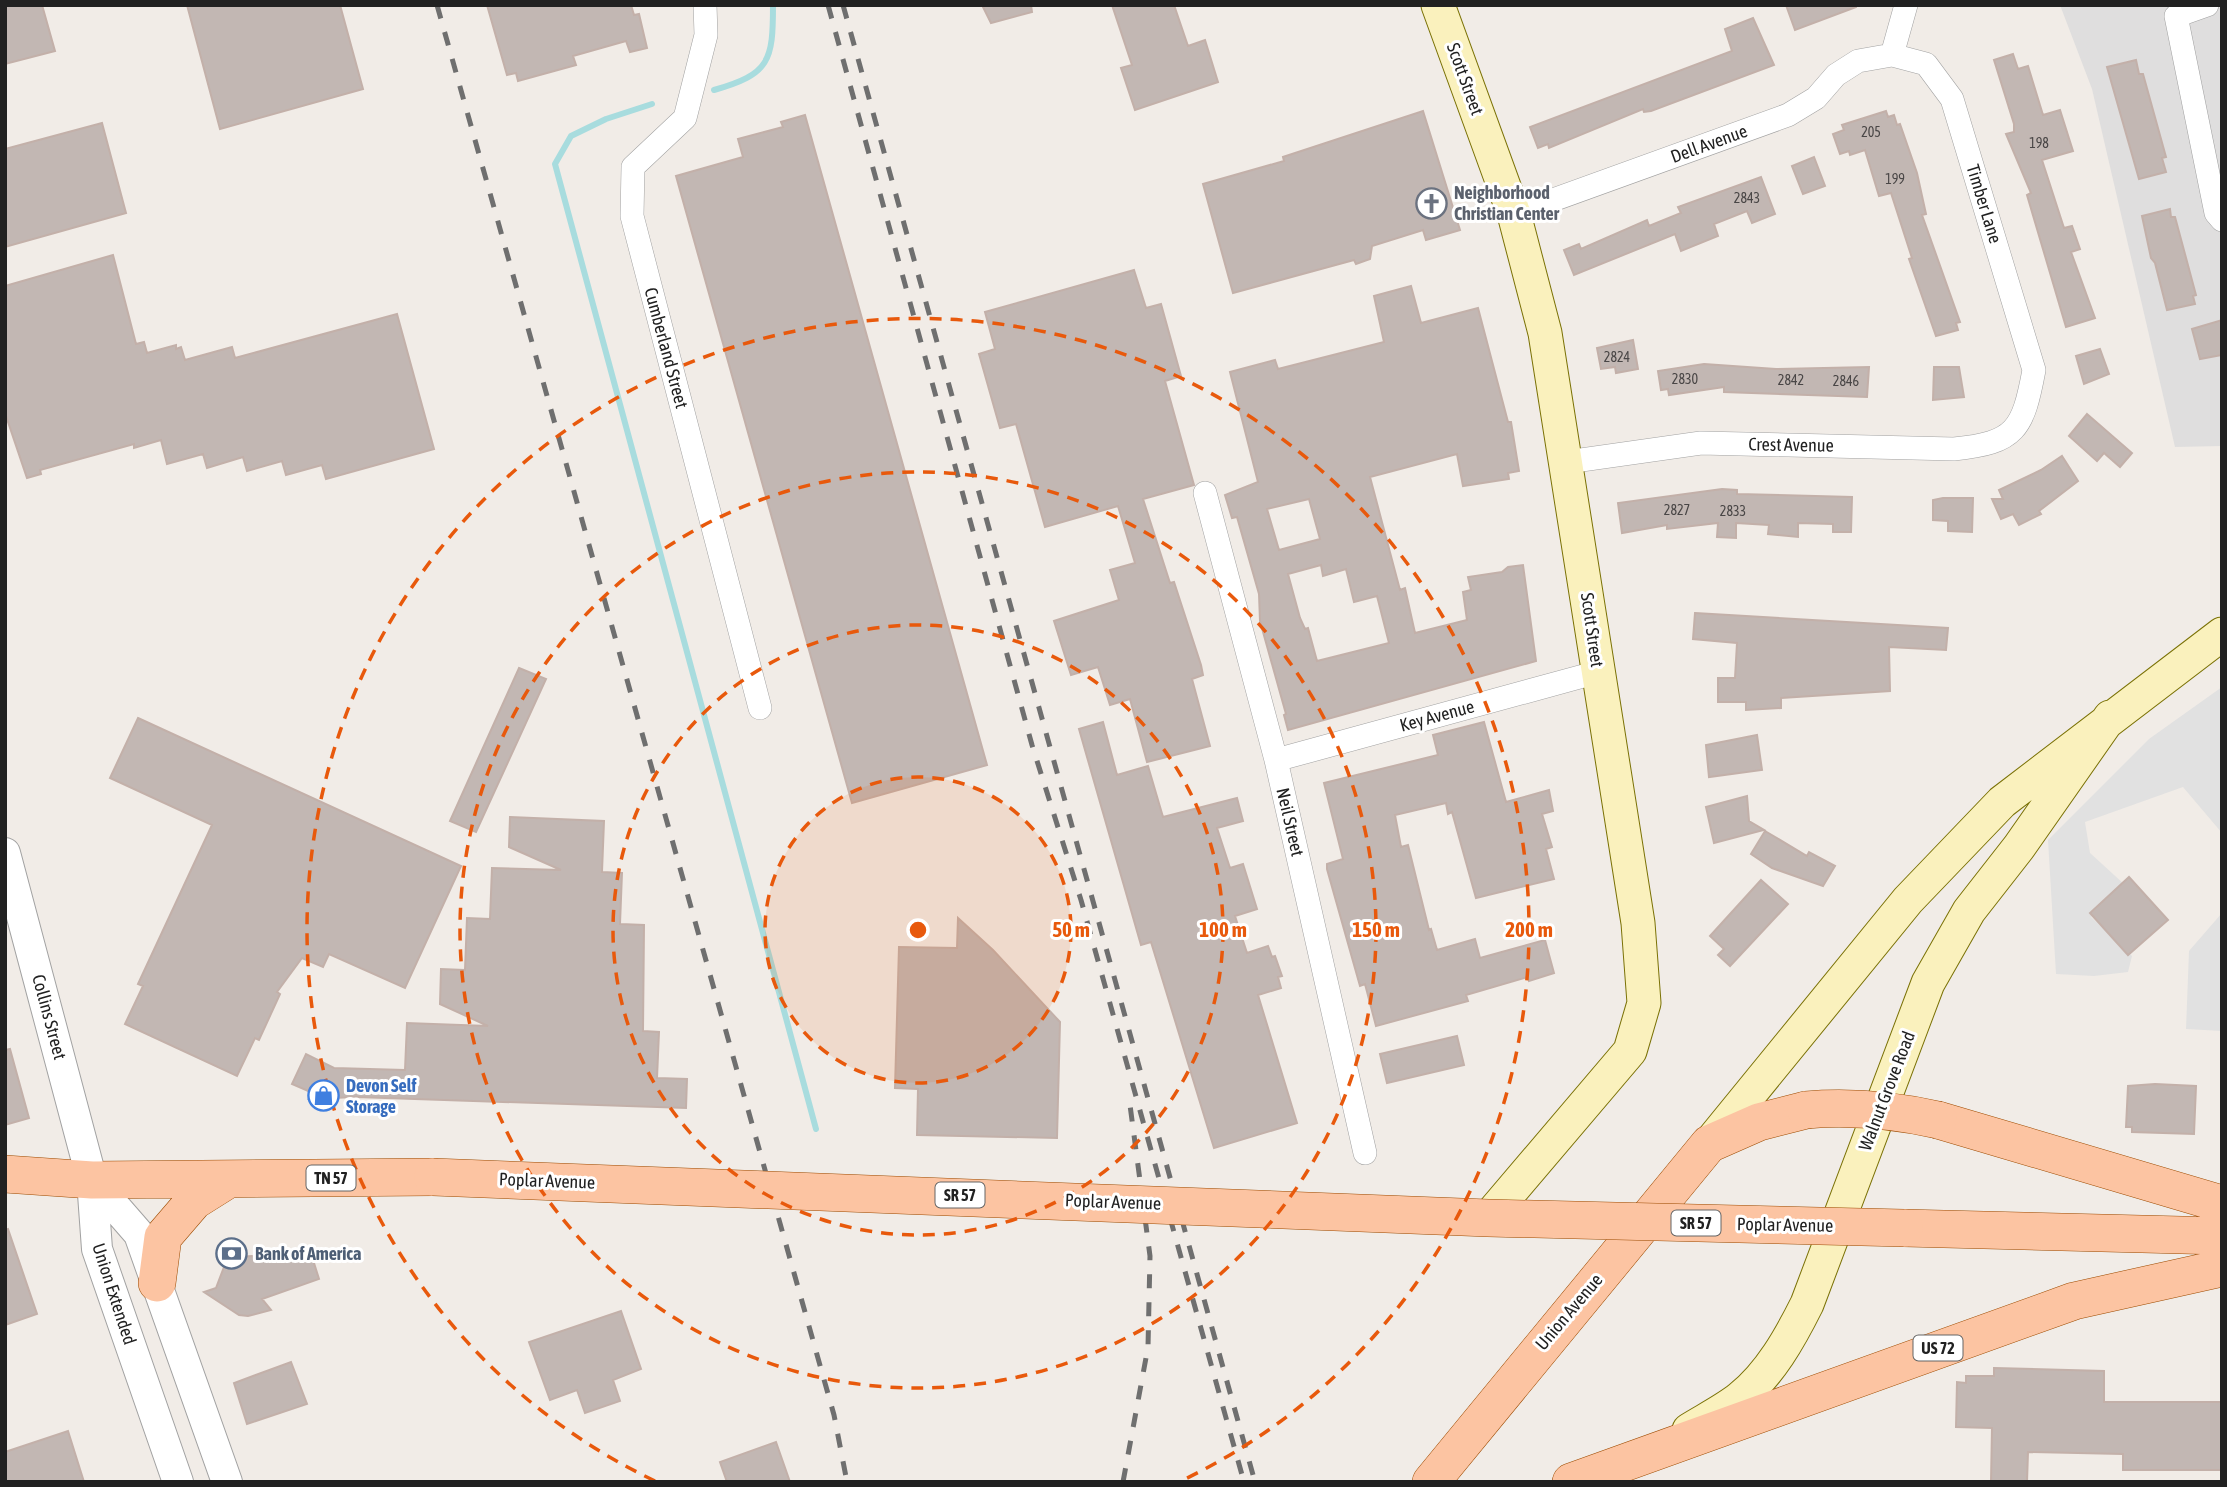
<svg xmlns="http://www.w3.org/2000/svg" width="2227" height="1487" font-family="'Asap Condensed',sans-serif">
<rect width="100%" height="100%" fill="#f1ece7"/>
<path fill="#dfdede" d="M2060 5H2222V446L2175 447 2092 89Z"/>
<path fill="#e1e1e1" d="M2222 687V833L2183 787 2085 822 2090 853 2125 885 2091 917 2132 956 2128 972 2094 976 2056 974 2048 840 2149 739Z
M2222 913V1031L2186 1029 2189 951Z"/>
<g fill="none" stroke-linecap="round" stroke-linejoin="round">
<path stroke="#a8dcde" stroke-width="6" d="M714 90C770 74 773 61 773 5
M652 104 606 119 571 136 555 164 816 1129"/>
</g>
<path fill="#c2b7b3" stroke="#c3b0a9" stroke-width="2" fill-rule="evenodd" d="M5 5H42L55 51 5 64Z
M187 5H340L363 89 220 129Z
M487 5H631L634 15 639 14 647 48 630 52 626 41 573 56 576 65 518 81 516 73 507 75Z
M982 5H1031L1032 12 991 23Z
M1112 5H1174L1188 46 1205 40 1218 82 1135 110 1121 68 1132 65Z
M1786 5H1856V7L1795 30Z
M1753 18 1774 65 1651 111 1644 112 1643 109 1549 148 1548 144 1538 148 1530 127 1732 51 1725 29Z
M2013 54 2018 69 2028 66 2043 115 2060 110 2073 151 2042 160 2064 228 2072 226 2080 249 2071 252 2095 318 2066 327 2027 195 2031 193 2006 134 2014 132V124L1994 60Z
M2136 60 2139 74H2143L2166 157 2162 158 2166 172 2139 179 2107 67Z
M1423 111 1460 230 1426 240 1423 230 1372 246 1370 259 1356 264 1354 260 1233 293 1203 184 1284 161 1283 157Z
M1886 111 1888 117 1894 115 1897 125 1900 124 1917 173 1926 214 1922 215 1960 322 1956 323 1958 330 1936 336 1909 259 1912 258 1891 193 1879 196 1865 150 1850 155 1849 151 1840 154 1833 134 1844 130 1842 125Z
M805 115 987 765 852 803 676 176 743 157 738 139 783 127 781 122Z
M102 123 126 213 5 247V149Z
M1814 157 1825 186 1803 194 1792 166Z
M1761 177 1775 214 1752 223 1747 211 1714 224 1718 236 1681 251 1675 234 1574 275 1564 250 1579 244 1581 249 1647 220 1649 226 1681 213 1678 207Z
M2170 209 2171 217H2175L2196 295 2193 296 2195 304 2167 310 2155 263 2151 258 2142 216Z
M113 255 136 344 144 342 147 353 176 345V349L181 347 185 360 232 347 235 358 397 314 434 449 326 479 322 465 286 475 282 461 247 471 243 457 207 468 203 454 167 464 161 440 134 448V444L40 470 41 474 27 478 5 413V286Z
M1134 270 1146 308 1161 304 1181 376 1165 381 1194 485 1143 499 1170 583 1174 582 1201 665 1203 675 1192 679 1210 746 1147 762 1130 699 1110 705 1098 667 1071 675 1054 621 1119 600 1110 570 1135 563 1118 506 1045 527 1016 424 1000 428 979 354 995 349 985 312Z
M1411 286 1421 323 1478 308 1508 422H1511L1519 471 1508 473 1509 479 1463 486 1457 454 1370 477 1400 590 1405 588 1415 633 1467 620 1463 592 1471 590 1468 577 1502 572 1508 567 1523 565 1536 661 1288 730 1284 715 1286 714 1260 621 1259 594 1237 517 1232 518 1225 495 1258 482 1230 372 1275 360 1278 369 1384 342 1374 296ZM1309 499 1320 539 1279 550 1267 509ZM1321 565 1323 576 1346 569 1354 602 1377 596 1389 643 1317 661 1308 628 1305 629 1300 618 1288 574Z
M2222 320V355L2200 359 2192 329Z
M1633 340 1638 369 1616 373 1615 367 1601 369 1597 348Z
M2100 349 2109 374 2084 384 2076 356Z
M1704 364 1776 369 1869 367 1867 397 1724 392V387L1669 395 1668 389 1661 390 1658 371Z
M1934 367H1959L1964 397 1933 400Z
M2087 414 2132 453 2120 467 2104 453 2097 461 2069 436Z
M2062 456 2078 481 2039 511 2041 514 2019 525 2013 514 2001 519 1992 499H2003L1999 490 2041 470Z
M1722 489 1737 490V494L1852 497 1851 532H1833V524L1798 523V537L1768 534 1769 525 1736 523V538L1717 537 1718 523 1667 529V525L1622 533 1618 503Z
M1943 498H1973L1972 532 1948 531V521L1933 520V500Z
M1695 613 1948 628 1946 650 1889 647 1890 691 1781 698V708L1746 710V702H1718V678H1735L1737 643 1693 639Z
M519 668 546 679 476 832 450 821Z
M138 718 461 866 405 988 329 954 323 967 302 958 277 992 280 994 259 1040 255 1038 237 1076 125 1024 143 986 138 984 212 825 110 778Z
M1103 722 1117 775 1148 766 1163 817 1237 798 1243 821 1217 828 1230 868 1243 864 1257 909 1235 916 1247 953 1268 946 1272 957 1275 956 1282 976 1278 977 1281 988 1258 995 1297 1123 1214 1148 1151 942 1141 945 1079 729Z
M1484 722 1506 802 1549 790 1553 811 1542 814 1552 847 1546 849 1554 879 1476 898 1452 812 1448 814 1446 803 1395 815 1401 847 1408 845 1429 930 1431 929 1437 950 1475 939 1480 958 1545 940 1554 973 1529 981 1528 977 1466 995 1468 1001 1376 1026 1365 984 1360 986 1327 869V864L1343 859 1324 783 1438 755 1433 735Z
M1757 735 1762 770 1709 777 1706 745Z
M1747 796 1749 821 1764 830 1714 843 1706 807Z
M510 817 604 821 602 872 622 873 620 924 644 925 643 1031 659 1032 657 1078 687 1079 686 1108 356 1097 309 1099 313 1093 292 1084 306 1054 334 1068 405 1070 407 1023 488 1026 440 1004 441 969 465 970 467 918 490 919 492 868 561 870 509 847Z
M1765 831 1807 856 1809 852 1835 866 1823 886 1772 868 1751 854Z
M2129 877 2168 920 2128 955 2090 913Z
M1761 880 1788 904 1730 966 1718 955 1724 949 1710 936Z
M958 918 993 950 1060 1022 1057 1138 917 1135 918 1089 895 1088 899 947 957 948Z
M1457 1036 1464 1065 1387 1083 1380 1054Z
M10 1049 29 1118 5 1125V1050Z
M2155 1084 2196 1086 2194 1134 2132 1132V1127H2126L2128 1086Z
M8 1229 37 1314 5 1325V1230Z
M309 1247 319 1279 262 1299 271 1310 248 1316 239 1315 204 1292 216 1288 224 1267 237 1257 252 1256 266 1261Z
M621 1311 641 1369 613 1380 620 1401 585 1413 577 1390 550 1400 529 1342Z
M291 1362 307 1404 247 1424 234 1383Z
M1994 1368 2104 1371V1402H2221V1470H2123V1454L2028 1452 2027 1482H1991L1992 1428 1956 1427 1957 1382 1966 1383V1376H1994Z
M68 1431 84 1482H5V1452Z
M776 1442 790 1482H727L720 1462Z"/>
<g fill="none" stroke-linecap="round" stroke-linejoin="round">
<defs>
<path id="minor" d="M705 5 706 35 685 118 633 167 632 216 760 708
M2207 5 2176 16 2216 213 2222 220
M1892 55 1906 5
M1514 214 1788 115 1816 98 1836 75 1858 61 1892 55 1926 64 1952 99 2034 370C2023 429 2016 443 1954 449L1701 443 1567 462
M1205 493 1276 760 1365 1153
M1276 760 1598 672"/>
<path id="tertiary" d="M5 853 92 1180 97 1249 178 1482
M92 1180 139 1234 227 1482"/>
<path id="secondary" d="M1438 5 1514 214 1545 333 1638 923 1644 1003 1630 1051 1488 1218
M1709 1144 1908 900 2002 802 2222 634
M1689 1430C1705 1420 1725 1410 1740 1398 1770 1374 1790 1338 1807 1304L1928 983 1969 911 2019 847 2110 717"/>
<path id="primary" d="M1938 1120 2222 1204
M5 1174 92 1180 433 1177
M1904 1228 2222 1236
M157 1283 163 1237 194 1201 229 1179
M1431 1482 1709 1144 1759 1122 1806 1110
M1571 1482 2074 1301 2222 1268"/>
</defs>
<use href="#minor" stroke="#a2a2a2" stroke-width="24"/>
<use href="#tertiary" stroke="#a2a2a2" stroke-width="32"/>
<use href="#secondary" stroke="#7a7105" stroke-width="35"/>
<use href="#primary" stroke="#9d4b00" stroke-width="38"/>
<use href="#minor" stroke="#fff" stroke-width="23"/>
<use href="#tertiary" stroke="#fff" stroke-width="30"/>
<use href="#secondary" stroke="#faf1bd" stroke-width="33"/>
<use href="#primary" stroke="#fcc4a2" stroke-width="37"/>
<path stroke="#6f6f6f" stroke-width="5" stroke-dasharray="14 14" stroke-linecap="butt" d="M437 5 834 1415 847 1482
M828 5 1032 745 1081 900 1244 1482
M843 5 1255 1482
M1123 1482 1148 1347 1150 1256 1130 1105"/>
<defs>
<path id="primary-bridge" d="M1806 1110C1852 1106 1893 1110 1938 1120
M433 1177 1488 1218 1904 1228"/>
</defs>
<use href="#primary-bridge" stroke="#9d4b00" stroke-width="38" stroke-linecap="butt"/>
<use href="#primary-bridge" stroke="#fcc4a2" stroke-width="37"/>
</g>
<circle cx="918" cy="930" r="153" fill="#e8590c" fill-opacity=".12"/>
<g fill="none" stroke="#e8590c" stroke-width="3.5" stroke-dasharray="12 9">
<circle cx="918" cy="930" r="153"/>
<circle cx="918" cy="930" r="305"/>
<circle cx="918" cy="930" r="458"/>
<path d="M655 1481A611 611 0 1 1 1181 1481"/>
</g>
<defs>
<symbol id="church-ring" viewBox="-11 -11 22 22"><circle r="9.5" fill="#fff" stroke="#6b7280" stroke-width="1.5"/><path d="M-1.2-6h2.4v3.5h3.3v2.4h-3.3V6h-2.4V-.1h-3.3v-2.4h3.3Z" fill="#6b7280"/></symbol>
<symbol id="shop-ring" viewBox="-11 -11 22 22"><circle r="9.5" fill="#fff" stroke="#3f7fe0" stroke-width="1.5"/><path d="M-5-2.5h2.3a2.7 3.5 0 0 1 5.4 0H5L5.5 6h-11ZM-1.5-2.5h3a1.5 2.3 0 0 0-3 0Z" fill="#3f7fe0"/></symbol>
<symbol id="bank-ring" viewBox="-11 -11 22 22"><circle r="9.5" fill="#fff" stroke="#5c6f8a" stroke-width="1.5"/><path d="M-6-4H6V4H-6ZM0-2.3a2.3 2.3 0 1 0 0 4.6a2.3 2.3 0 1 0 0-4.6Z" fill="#5c6f8a"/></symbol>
</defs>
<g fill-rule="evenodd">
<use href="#church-ring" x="1414" y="186" width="35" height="35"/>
<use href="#shop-ring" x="306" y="1078" width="35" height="35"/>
<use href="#bank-ring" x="214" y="1236" width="35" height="35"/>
</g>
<g text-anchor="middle" stroke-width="6" stroke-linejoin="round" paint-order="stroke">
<g font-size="14" fill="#494646">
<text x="1871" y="137">205</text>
<text x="2039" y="148">198</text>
<text x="1895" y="184">199</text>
<text x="1747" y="203">2843</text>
<text x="1617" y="362">2824</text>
<text x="1685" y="384">2830</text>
<text x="1791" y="385">2842</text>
<text x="1846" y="386">2846</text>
<text x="1677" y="515">2827</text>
<text x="1733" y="516">2833</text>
</g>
<g fill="#fff" stroke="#646464" stroke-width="2">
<rect x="306.5" y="1165.5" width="49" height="25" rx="5"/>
<rect x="935.5" y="1182.5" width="49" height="25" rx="5"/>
<rect x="1671.5" y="1210.5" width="49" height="25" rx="5"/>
<rect x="1913.5" y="1335.5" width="49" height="25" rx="5"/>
</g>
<g font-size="16" font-weight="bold" fill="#212121">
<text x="331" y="1184">TN 57</text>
<text x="960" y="1201">SR 57</text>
<text x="1696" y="1229">SR 57</text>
<text x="1938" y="1354">US 72</text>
</g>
<g font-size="18" fill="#212121" stroke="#fff">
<text transform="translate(1465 79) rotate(70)" y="6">Scott Street</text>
<text transform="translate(1709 144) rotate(-20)" y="6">Dell Avenue</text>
<text transform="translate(1984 204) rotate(73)" y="6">Timber Lane</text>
<text transform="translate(666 348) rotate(75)" y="6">Cumberland Street</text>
<text transform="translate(1791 445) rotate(1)" y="6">Crest Avenue</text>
<text transform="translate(1592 630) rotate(82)" y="6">Scott Street</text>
<text transform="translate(1437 716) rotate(-15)" y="6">Key Avenue</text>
<text transform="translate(1290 822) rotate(77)" y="6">Neil Street</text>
<text transform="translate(49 1017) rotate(75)" y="6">Collins Street</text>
<text transform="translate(1887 1091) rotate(-69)" y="6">Walnut Grove Road</text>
<text transform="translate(547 1181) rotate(2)" y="6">Poplar Avenue</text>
<text transform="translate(1113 1202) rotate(2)" y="6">Poplar Avenue</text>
<text transform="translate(1785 1225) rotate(1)" y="6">Poplar Avenue</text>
<text transform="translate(114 1294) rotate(72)" y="6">Union Extended</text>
<text transform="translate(1569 1312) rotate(-50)" y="6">Union Avenue</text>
</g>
<g font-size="18" font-weight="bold" fill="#5b616d" stroke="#fff" text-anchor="start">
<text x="1454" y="199">Neighborhood<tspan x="1454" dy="21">Christian Center</tspan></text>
</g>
<g font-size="18" font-weight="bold" fill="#366cbe" stroke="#fff" text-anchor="start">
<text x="346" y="1092">Devon Self<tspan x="346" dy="21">Storage</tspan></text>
</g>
<g font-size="18" font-weight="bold" fill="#4e5e75" stroke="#fff" text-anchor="start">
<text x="255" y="1260">Bank of America</text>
</g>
</g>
<circle cx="918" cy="930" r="10" fill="#e8590c" stroke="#fff" stroke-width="3.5"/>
<g font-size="21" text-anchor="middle" font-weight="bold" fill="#e8590c" stroke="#fff" stroke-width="6" stroke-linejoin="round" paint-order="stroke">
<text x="1071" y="937">50 m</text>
<text x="1223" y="937">100 m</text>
<text x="1376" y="937">150 m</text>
<text x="1529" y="937">200 m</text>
</g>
<rect width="2227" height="1487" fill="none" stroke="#212121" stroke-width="14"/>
</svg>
